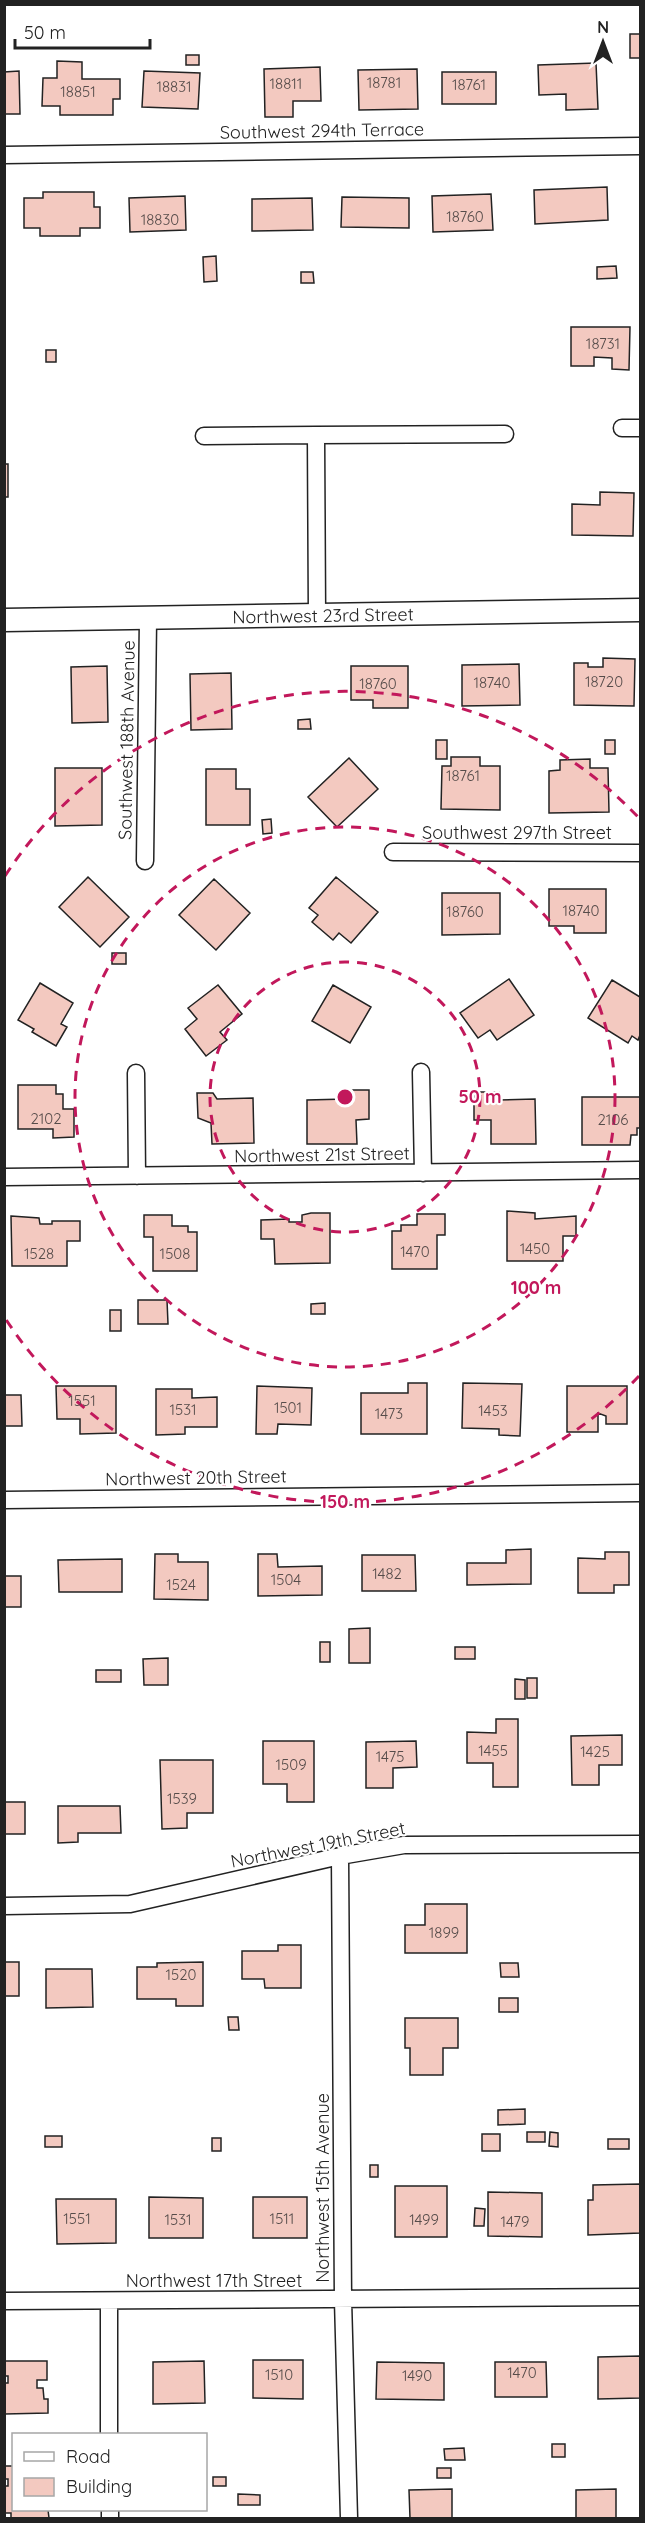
<svg xmlns="http://www.w3.org/2000/svg" width="645" height="2523" font-family="Quicksand,sans-serif">
<rect width="100%" height="100%" fill="#fff"/>
<path fill="#f3c9c0" stroke="#222" stroke-width="1.5" d="M630 34H640V58H630Z
M186 55H199V65H186Z
M57 61 82 62V79H120V99H113V115H60V106H42L43 78H57Z
M596 63 598 109 566 110V94L539 95 538 65Z
M320 67 321 101H293V117H265L264 69Z
M417 69 418 109 359 110 358 70Z
M19 71 20 114H4V72Z
M144 71 200 73 198 109 142 107Z
M442 72H496V104H442Z
M607 187 608 220 535 224 534 190Z
M43 192H94V207H100V228H80V236H40V228H24V198H43Z
M491 194 493 230 433 232 432 196Z
M185 196 186 230 130 232 129 198Z
M342 197 409 198V228L341 227Z
M312 198 313 230 252 231V199Z
M216 256 217 281 204 282 203 257Z
M616 266 617 278 597 279V267Z
M301 272H313L314 283H301Z
M571 327H630L629 370 612 369V358L594 357V366H571Z
M46 350H56V362H46Z
M4 464H8V497H4Z
M600 492 634 493 633 536 572 535V504L600 505Z
M603 658 635 659 634 706 574 705V663H588V667H603Z
M519 664 520 705 462 706V665Z
M107 666 108 722 72 723 71 667Z
M351 666H408V708H373V700H351Z
M231 673 232 729 191 730 190 674Z
M310 719 311 729H298V720Z
M436 740H447V759H436Z
M605 740H615V754H605Z
M451 757H480V766H500V810L441 809 442 766H451Z
M349 758 378 789 337 827 308 797Z
M590 759V768H608L609 812 549 813V771L560 770V760Z
M55 768H102V825L55 826Z
M206 769H236V789H250V825H206Z
M271 819 272 833 263 834 262 820Z
M88 877 129 917 100 947 59 907Z
M336 877 378 912 351 943 339 933 333 940 312 922 318 915 309 908Z
M214 879 250 913 216 950 179 915Z
M549 889H606V933H574V926H549Z
M442 893H500V934L442 935Z
M112 953H126V964H112Z
M509 979 534 1015 497 1040 490 1030 478 1038 460 1013Z
M612 980 640 997V1035L638 1040 632 1036 628 1043 588 1018Z
M40 983 73 1003 61 1024 67 1027 56 1046 32 1032 34 1029 18 1020Z
M218 985 242 1014 220 1032 227 1040 206 1056 185 1029 197 1019 188 1008Z
M333 985 371 1007 350 1043 312 1021Z
M18 1085H56V1094H63V1109H74V1137L53 1138V1129H18Z
M346 1090H369V1119L356 1120 357 1144H307V1100L346 1099Z
M474 1092H499V1100L535 1099 536 1144H491V1120H474Z
M197 1093H213L217 1099 253 1098 254 1143 212 1144 211 1123 198 1118Z
M582 1097H640V1128H637V1135H631L630 1145H582Z
M507 1211 535 1213V1219L576 1216V1236H563V1261H507Z
M311 1213H330V1263L275 1264 274 1239H261V1220L289 1219V1222H302V1215Z
M417 1214H445V1235H437V1269H392V1231H401V1225H417Z
M144 1215H172V1226H188V1232H197V1271H153V1237H144Z
M11 1216 39 1218 40 1224H52V1221H80V1241H67V1266H12Z
M138 1300H167L168 1324H138Z
M325 1303V1314H311V1304Z
M110 1310H121V1331H110Z
M408 1383H427V1434H361V1393H408Z
M463 1383 522 1384 520 1436 499 1435V1429L462 1428Z
M56 1386H116V1433L80 1434V1419H57Z
M257 1386 312 1388 311 1425 278 1424 277 1434H256Z
M567 1386H627V1424H606V1416L598 1413V1432H567Z
M156 1389H192V1398L217 1397V1427H185V1434L156 1435Z
M4 1395H21L22 1426H4Z
M531 1549V1584L467 1585V1563H506V1550Z
M605 1552H629V1585H614V1593H578V1558L605 1559Z
M155 1554H178V1562H208V1600L154 1599Z
M258 1554H277L278 1567 322 1566V1595L258 1596Z
M362 1555H415L416 1591H362Z
M122 1559V1592H59L58 1560Z
M4 1576H21V1607H4Z
M370 1628V1663H349V1629Z
M320 1642H330V1662H320Z
M455 1647H475V1659H455Z
M168 1658V1685H144L143 1659Z
M96 1670H121V1682H96Z
M527 1678H537V1698H527Z
M515 1679 525 1680V1699H515Z
M496 1719H518V1787H493V1763H467V1732L496 1733Z
M622 1735V1765H599V1785H572L571 1736Z
M263 1741H314V1802H287V1784H263Z
M416 1741 417 1767 393 1768V1788H366V1742Z
M160 1760H213V1813H187V1828L162 1829Z
M4 1802H25V1834H4Z
M58 1806H120L121 1833H78V1842L58 1843Z
M425 1904H467V1953H405V1925H425Z
M278 1945H301V1988H265L264 1979H242V1951H278Z
M4 1962H19V1996H4Z
M203 1962V2006H176V1999H137V1967H157V1963Z
M500 1963H518L519 1977H501Z
M46 1969H92L93 2007 46 2008Z
M499 1998H518V2012H499Z
M228 2017H238L239 2030H229Z
M405 2018H458V2048H443V2075H410V2048H405Z
M525 2109V2124L498 2125V2110Z
M527 2132H545V2142H527Z
M550 2132 558 2133V2147L549 2146Z
M482 2134H500V2151H482Z
M45 2136H62V2147H45Z
M212 2138H221V2151H212Z
M608 2139H629V2149H608Z
M370 2165H378V2177H370Z
M640 2184V2233L588 2235V2200H593V2185Z
M395 2186H447V2237H395Z
M488 2192 542 2193V2237L488 2236Z
M149 2197 203 2198V2238H149Z
M253 2197H307V2238H253Z
M56 2199H116V2243L57 2244Z
M475 2208 485 2209 484 2226H474Z
M640 2356V2398L598 2399V2357Z
M253 2360H303V2399L253 2398Z
M4 2361H47V2380H37V2388H43L44 2399H48V2413L5 2414V2383H8V2376H5Z
M204 2361 205 2403 153 2404V2362Z
M377 2362 444 2363V2400L376 2399Z
M495 2362H546L547 2397H495Z
M552 2444H565V2457H552Z
M464 2448 465 2460H445L444 2449Z
M5 2466H14V2510H48L49 2518H11V2513H5V2486H8V2479H5Z
M437 2468H451V2478H437Z
M213 2477H226V2486H213Z
M452 2489V2518H410L409 2490Z
M616 2489V2518H576V2490Z
M238 2494 260 2495V2505H238Z"/>
<g fill="none" stroke-linecap="round" stroke-linejoin="round">
<defs>
<path id="street" d="M4 155 640 146
M622 428H640
M204 436 316 435
M317 616 316 435 505 434
M393 852 640 853
M145 861 148 619
M421 1072 423 1173
M136 1073 137 1176
M4 1177 640 1170
M4 1500 640 1493
M340 1856 343 2300 349 2518
M4 1906 130 1904 340 1856 404 1845 640 1844
M4 2301 640 2297
M109 2301V2434
M110 2510V2518"/>
<path id="secondary" d="M4 620 640 610"/>
</defs>
<use href="#street" stroke="#222" stroke-width="19"/>
<use href="#secondary" stroke="#222" stroke-width="25"/>
<use href="#street" stroke="#fff" stroke-width="16"/>
<use href="#secondary" stroke="#fff" stroke-width="22"/>
</g>
<g fill="none" stroke="#c2185b" stroke-width="3" stroke-dasharray="10 8">
<circle cx="345" cy="1097" r="135"/>
<circle cx="345" cy="1097" r="270"/>
<path d="M639 1376A405 405 0 0 1 5 1318M5 876A405 405 0 0 1 639 818"/>
</g>
<g text-anchor="middle" stroke-width="4.5" stroke-linejoin="round" paint-order="stroke">
<g font-size="15" fill="#564c4a">
<text x="384" y="88">18781</text>
<text x="286" y="89">18811</text>
<text x="469" y="90">18761</text>
<text x="174" y="92">18831</text>
<text x="78" y="97">18851</text>
<text x="465" y="222">18760</text>
<text x="160" y="225">18830</text>
<text x="603" y="349">18731</text>
<text x="604" y="687">18720</text>
<text x="492" y="688">18740</text>
<text x="378" y="689">18760</text>
<text x="463" y="781">18761</text>
<text x="581" y="916">18740</text>
<text x="465" y="917">18760</text>
<text x="46" y="1124">2102</text>
<text x="613" y="1125">2106</text>
<text x="535" y="1254">1450</text>
<text x="415" y="1257">1470</text>
<text x="39" y="1259">1528</text>
<text x="175" y="1259">1508</text>
<text x="82" y="1406">1551</text>
<text x="288" y="1413">1501</text>
<text x="183" y="1415">1531</text>
<text x="493" y="1416">1453</text>
<text x="389" y="1419">1473</text>
<text x="387" y="1579">1482</text>
<text x="286" y="1585">1504</text>
<text x="181" y="1590">1524</text>
<text x="493" y="1756">1455</text>
<text x="595" y="1757">1425</text>
<text x="390" y="1762">1475</text>
<text x="291" y="1770">1509</text>
<text x="182" y="1804">1539</text>
<text x="444" y="1938">1899</text>
<text x="181" y="1980">1520</text>
<text x="77" y="2224">1551</text>
<text x="282" y="2224">1511</text>
<text x="178" y="2225">1531</text>
<text x="424" y="2225">1499</text>
<text x="515" y="2227">1479</text>
<text x="522" y="2378">1470</text>
<text x="279" y="2380">1510</text>
<text x="417" y="2381">1490</text>
</g>
<g font-size="18" fill="#222" stroke="#fff">
<text transform="translate(322 131) rotate(-1)" y="6">Southwest 294th Terrace</text>
<text transform="translate(323 616) rotate(-1)" y="6">Northwest 23rd Street</text>
<text transform="translate(127 740) rotate(-89)" y="6">Southwest 188th Avenue</text>
<text x="517" y="839">Southwest 297th Street</text>
<text transform="translate(322 1155) rotate(-1)" y="6">Northwest 21st Street</text>
<text transform="translate(196 1478) rotate(-1)" y="6">Northwest 20th Street</text>
<text transform="translate(318 1845) rotate(-11)" y="6">Northwest 19th Street</text>
<text transform="translate(323 2188) rotate(-90)" y="6">Northwest 15th Avenue</text>
<text x="214" y="2287">Northwest 17th Street</text>
</g>
</g>
<circle cx="345" cy="1097" r="9" fill="#c2185b" stroke="#fff" stroke-width="3"/>
<g font-size="18" text-anchor="middle" font-weight="bold" fill="#c2185b" stroke="#fff" stroke-width="4.5" stroke-linejoin="round" paint-order="stroke">
<text x="480" y="1103">50 m</text>
<text x="536" y="1294">100 m</text>
<text x="345" y="1508">150 m</text>
</g>
<rect width="645" height="2523" fill="none" stroke="#222222" stroke-width="12"/>
<rect x="12" y="2433" width="195" height="78" fill="#ffffff" stroke="#a7a7a7" stroke-width="1.5"/>
<rect x="24" y="2452" width="30" height="9" fill="#ffffff" stroke="#a7a7a7" stroke-width="1.5"/>
<text x="66" y="2463" font-size="18" fill="#222222">Road</text>
<rect x="24" y="2478" width="30" height="18" fill="#f3c9c0" stroke="#a7a7a7" stroke-width="1.5"/>
<text x="66" y="2493" font-size="18" fill="#222222">Building</text>
<g transform="translate(603 42)" stroke="#ffffff" stroke-width="4.5" paint-order="stroke">
<path d="M0-4.5L10 22L0 15L-10 22Z" fill="#222222"/>
<text y="-9" font-size="16" font-weight="bold" text-anchor="middle" fill="#222222">N</text>
</g>
<path d="M15 39v9h135v-9" fill="none" stroke="#222222" stroke-width="3"/>
<text x="24" y="39" font-size="18" fill="#222222" stroke="#ffffff" stroke-width="4.5" paint-order="stroke">50 m</text>
</svg>
